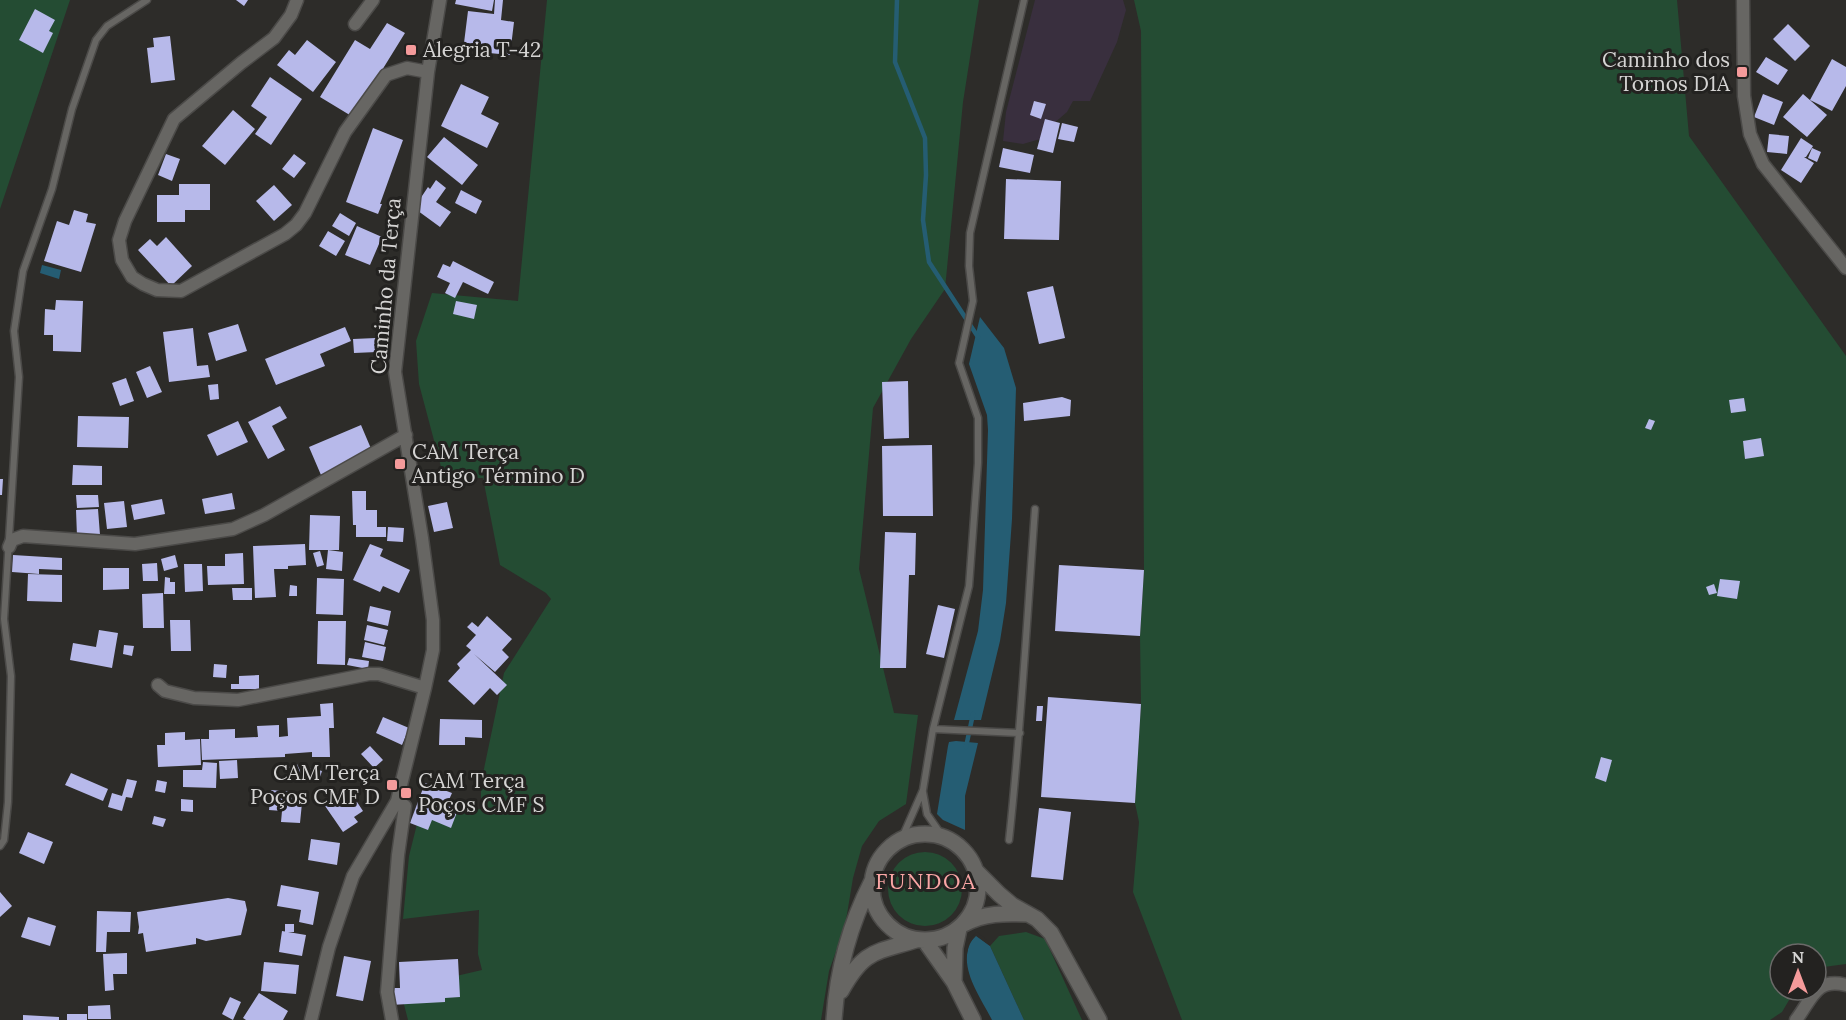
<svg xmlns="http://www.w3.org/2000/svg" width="1846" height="1020" font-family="Lora,serif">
<rect width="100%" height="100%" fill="#2d2c29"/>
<path fill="#392f3e" d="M1035 0H1123L1126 10 1117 42 1090 101H1073L1067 112 1052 125 1047 137 1023 144 1003 141 1006 112Z"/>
<path fill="#244c33" d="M0 0H70L0 209Z
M547 0H979L963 102 945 289 911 339 873 408 859 569 894 713 918 715 906 804 879 821 862 846 853 878 845 926 829 971 821 1020H408L400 989 482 970 478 954 479 910 403 919 409 856 420 812 481 809V783L504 673 551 599 546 593 500 565 483 478H444L419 384 416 341 432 293 518 301Z
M1134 0H1677L1689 136 1846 356V964L1816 968V954H1780V990H1795L1782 1012 1770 1020H1182L1133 892 1139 822 1135 803 1141 704 1140 636 1144 570 1141 31Z
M888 889a37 37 0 1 1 74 0a37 37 0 1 1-74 0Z
M1026 932 1045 939 1082 1020H1024L990 946 999 936Z"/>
<path fill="#255d73" d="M42 265 61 270 59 279 40 273Z
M980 317 1004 348 1016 388 1012 519 1006 603 1000 641 981 720H954L978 631 983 590 988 430 987 415 969 364Z
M956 741 978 743 965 796V830L943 820 937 814 948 746 949 742Z
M976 935 990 946 1024 1020H992C979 994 953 961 976 935Z"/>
<path fill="#2d2c29" d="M977 932 987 940 990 946 976 936 969 943 965 965 963 958 966 942Z"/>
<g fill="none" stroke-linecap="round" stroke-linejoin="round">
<path stroke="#255d73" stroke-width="4.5" d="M897 0 895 62 925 138 926 175 923 220 929 262 978 337
M966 747 973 714"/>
</g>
<path fill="#b7b9ea" d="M236 0H248L244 6Z
M456 0H494L492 11 455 4Z
M495 0H503L501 20 514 22 510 55 489 53 490 46 464 43 468 11 494 14Z
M35 9 55 20 49 31 53 33 43 53 19 40Z
M387 23 405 33 353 117 320 97 355 40 370 49Z
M1788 24 1810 46 1795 61 1773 39Z
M170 36 175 80 151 83 147 48 154 47 153 38Z
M307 40 336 62 313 92 277 65 289 50 295 55Z
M1766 57 1788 70 1778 85 1756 72Z
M1832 59 1846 67V86L1832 111 1810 100Z
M270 77 302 99 271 145 255 134 267 117 251 106Z
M461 84 489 97 481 114 499 123 487 148 441 126Z
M1763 94 1783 102 1774 125 1754 117Z
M1803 94 1827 115 1807 137 1783 117Z
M1034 101 1046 104 1041 119 1030 115Z
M233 110 255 129 225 165 202 146Z
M1045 119 1060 123 1053 153 1037 149Z
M1062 123 1078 127 1074 142 1058 139Z
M373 128 403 140 380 204H382L378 214 346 202Z
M1769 134 1789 136 1787 154 1767 152Z
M444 137 478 165 462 185 427 157Z
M1801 138 1813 146 1806 157H1804L1814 163 1801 183 1781 170Z
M1003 148 1034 155 1030 173 999 167Z
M1812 148 1821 152 1817 162 1808 158Z
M166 154 180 159 172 181 158 175Z
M294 154 306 163 294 178 282 169Z
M1006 179 1061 181 1059 240 1004 239Z
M436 180 446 188 436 202 451 212 440 227 414 208 428 187 430 189Z
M179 184H210V210H185V222H157V195H179Z
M274 185 292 205 274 221 256 201Z
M461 190 482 201 476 214 455 203Z
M74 210 88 214 86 222 96 224 81 272 44 261 57 221 69 225Z
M340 213 356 223 349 236 332 226Z
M357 226 382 237 370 265 345 255Z
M328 231 345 241 336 256 319 246Z
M166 237 192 266 171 286 138 250 150 239 157 246Z
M453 261 494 282 488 294 463 282 455 298 445 293 450 283 437 277 443 264 450 267Z
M1053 286 1065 338 1039 344 1027 292Z
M56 300 83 301 81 352 53 351V335H44L45 309 55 310Z
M456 301 477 305 474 319 453 314Z
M238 324 247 351 216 361 208 333Z
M345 327 351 341 320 354 325 366 276 385 265 359Z
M193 328 197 366 208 365 210 377 169 382 163 332Z
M376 338 377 352 354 353 353 339Z
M150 366 162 392 147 398 136 372Z
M126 378 134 401 120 406 112 383Z
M908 381 909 438 884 439 882 382Z
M218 384 219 399 210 400 208 385Z
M1062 397 1071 400 1070 416 1024 421 1023 403Z
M1744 398 1746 411 1731 413 1729 400Z
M280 406 287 418 272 426 285 450 268 459 248 422Z
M78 416 129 417 128 448 77 447Z
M1649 419 1655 421 1651 430 1645 428Z
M238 421 248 442 217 456 207 435Z
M361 425 372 451 355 461 321 475 309 447Z
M1761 438 1764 456 1745 459 1743 441Z
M932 445 933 516H883L882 446Z
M73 465 102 466V485H72Z
M0 479H3L2 495H0Z
M352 491H366V510H377V527H386V537H356V525H353Z
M232 493 235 509 205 514 202 499Z
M76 495H98L99 507 77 508Z
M162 499 165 514 134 520 131 505Z
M124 501 127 527 107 529 104 503Z
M447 502 453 528 434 532 428 506Z
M98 509 100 535 77 536 76 510Z
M310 515 340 516 339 550H309Z
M388 527 404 528 403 542 387 541Z
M885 532 916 533 915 575H909L906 668H880Z
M305 544 306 565 288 566V569H274L276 597 255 598 253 546Z
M370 544 383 549 380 556 410 570 399 593 383 586 380 592 353 580Z
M328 550 343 552 342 571 326 569Z
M320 551 324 565 317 567 313 553Z
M243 553 244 584 208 585 207 566H225V554Z
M13 555 62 558V570L39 569V574L12 572Z
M175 555 178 567 164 571 161 559Z
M157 563 158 581H143L142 564Z
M184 564H202L203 591 185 592Z
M1059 565 1144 570 1140 636 1055 631Z
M103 568H129V589L103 590Z
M28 574 62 575V602L27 601Z
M165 577 170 578V582H175V594H164Z
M317 578 344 579 343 615 316 614Z
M1720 579 1740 581 1737 599 1717 596Z
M1714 584 1717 593 1709 595 1706 587Z
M290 585 297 586V596H289Z
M232 588H252V600H233Z
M163 593 164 628H143L142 594Z
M938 605 955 609 944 658 926 654Z
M370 606 391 611 388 626 367 621Z
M487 616 512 639 502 650 509 657 495 672 474 654 507 685 497 695 490 688 474 705 448 681 460 668 457 664 471 650 466 646 476 635 467 627 472 622 478 627Z
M170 620H190L191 651H171Z
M318 621H346L345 665 317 664Z
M367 625 388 630 384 645 364 640Z
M99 630 118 633 112 668 70 660 73 643 96 647Z
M365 642 386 647 383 661 362 657Z
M124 645 134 646 132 656 123 654Z
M349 658 369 661 368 669 347 665Z
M214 664 227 665 226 678 213 677Z
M259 675V689H231V684H239V676Z
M1048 697 1141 704 1135 803 1041 797Z
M333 703 334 728H329L330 757H312V752L285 754V757L202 760 201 739H209V730L235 729V738L258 737 257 726 279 725V737L288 736 287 718 321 716 320 704Z
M1037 706H1043L1042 721H1036Z
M383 717 409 728 402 745 376 733Z
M440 719 482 720V738L465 737V745H439Z
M185 732V740L200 739 201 765 158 767 157 745H165V733Z
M370 746 383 760 374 768 361 754Z
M1601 757 1612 760 1606 782 1595 778Z
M237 760 238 778 220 779 219 761Z
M203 762 217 763 216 788 183 787V770H202Z
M297 764 303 777 295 780 289 767Z
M311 768 322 771 318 783 308 779Z
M71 773 108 789 103 801 65 785Z
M127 779 137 781 132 798 126 797 122 811 108 807 112 793 122 796Z
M157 780 167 782 165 793 155 791Z
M425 783 452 793 448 802 459 807 451 828 432 820 428 830 410 823Z
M347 787 363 811 354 817 358 822 343 832 323 803Z
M271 790 303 793 300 823 281 822 282 811 269 810Z
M181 799 193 800V812L181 811Z
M1039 808 1071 812 1063 880 1031 877Z
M154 816 166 819 163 827 152 824Z
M28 832 53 842 44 864 19 853Z
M311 839 340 843 337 865 308 860Z
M281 885 319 892 313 925 299 922 301 910 277 906Z
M0 892 12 906 0 917Z
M228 898 245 901 247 910 241 935 206 941 196 938V944L146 952 143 933 138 934 139 927 137 912Z
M97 911 131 912 130 932H107L106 952H96Z
M28 917 56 926 50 946 21 937Z
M285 924H294V932H285Z
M282 931 306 935 302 956 279 952Z
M127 953V974H113L114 990 105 991 103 954Z
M344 956 371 961 363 1001 336 996Z
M458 959 460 997 445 998V1002L390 1005 389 988H400L399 962Z
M264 962 299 965 296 994 261 991Z
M259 993 288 1011 283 1020H246L243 1018Z
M230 997 241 1002 233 1020 222 1014Z
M110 1005 111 1019H88V1006Z
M67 1014H87V1020H67Z
M23 1015 59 1017V1020H23Z"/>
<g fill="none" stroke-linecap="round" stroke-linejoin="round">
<defs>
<path id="service" d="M933 729 1020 733
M923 792 927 814 943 837
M901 840 923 790 933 729 969 586 978 463V418L959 363 973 301 969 266 970 233 1024 0
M1009 840C1021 730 1027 619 1035 509
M0 846 4 840 8 802 11 676 4 619 19 377 14 331 23 271 52 189 72 109 96 40 107 26 147 0"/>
<path id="minor" d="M297 0 291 15 274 38 241 63 174 119 125 221 119 240 122 260 132 277 143 284 157 290 181 291 285 234 296 225 305 213 345 132 386 75 407 68 428 72
M1743 0 1744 96 1750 134 1763 164 1846 268
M355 24 373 0
M9 547 12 540 23 536 135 544 233 529 264 515 406 435
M158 685 165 691 194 698 238 700 369 674H379L425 688
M311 1020 329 947 353 876 397 801 425 688 433 650V620L422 538 395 372 428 72 440 0
M392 1020 387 992 398 855 405 806 397 801
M1796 1020C1812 999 1816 977 1846 985"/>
<path id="secondary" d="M872 887a53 53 0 1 1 106 0a53 53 0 1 1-106 0Z
M976 871 999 894 1012 905 1037 919 1051 933 1099 1020
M964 924C984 913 1005 913 1027 914
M925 941 954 982 973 1020
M954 982 955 948 959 929
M841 991C864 950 874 953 916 940
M834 1020C837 971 850 924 872 881"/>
</defs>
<use href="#service" stroke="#4b4a48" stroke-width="9"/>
<use href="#minor" stroke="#4b4a48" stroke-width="15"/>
<use href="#secondary" stroke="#4b4a48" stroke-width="18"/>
<use href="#service" stroke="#676663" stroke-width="6"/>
<use href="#minor" stroke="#676663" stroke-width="12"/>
<use href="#secondary" stroke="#676663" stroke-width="15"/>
</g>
<g fill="#f59b9b" stroke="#232220" stroke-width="2">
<rect x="405" y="44" width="12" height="12" rx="3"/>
<rect x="1736" y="66" width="12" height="12" rx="3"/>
<rect x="394" y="458" width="12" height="12" rx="3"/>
<rect x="386" y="779" width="12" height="12" rx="3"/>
<rect x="400" y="787" width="12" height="12" rx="3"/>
</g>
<g text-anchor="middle" stroke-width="6" stroke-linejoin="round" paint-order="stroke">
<g font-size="21" fill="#d5d4d3" stroke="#232220" text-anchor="start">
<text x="423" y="57">Alegria T-42</text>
<text x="1730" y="67" text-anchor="end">Caminho dos<tspan x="1730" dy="24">Tornos D1A</tspan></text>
<text x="412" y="459">CAM Terça<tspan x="412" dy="24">Antigo Término D</tspan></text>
<text x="380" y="780" text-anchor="end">CAM Terça<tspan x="380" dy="24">Poços CMF D</tspan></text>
<text x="418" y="788">CAM Terça<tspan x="418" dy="24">Poços CMF S</tspan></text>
</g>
<g font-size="21" fill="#d5d4d3" stroke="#232220">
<text transform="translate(386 286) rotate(-85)" y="7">Caminho da Terça</text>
</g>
<g font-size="22" letter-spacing="1.5" fill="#faa6a5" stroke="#232220">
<text x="926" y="889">FUNDOA</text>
</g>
</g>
<g transform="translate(1798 972)"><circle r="28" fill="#232220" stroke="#6a6968" stroke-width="1.5"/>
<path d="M0-4.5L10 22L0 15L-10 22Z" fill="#f59b9b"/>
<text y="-9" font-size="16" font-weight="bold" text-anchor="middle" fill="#d5d4d3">N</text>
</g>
</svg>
